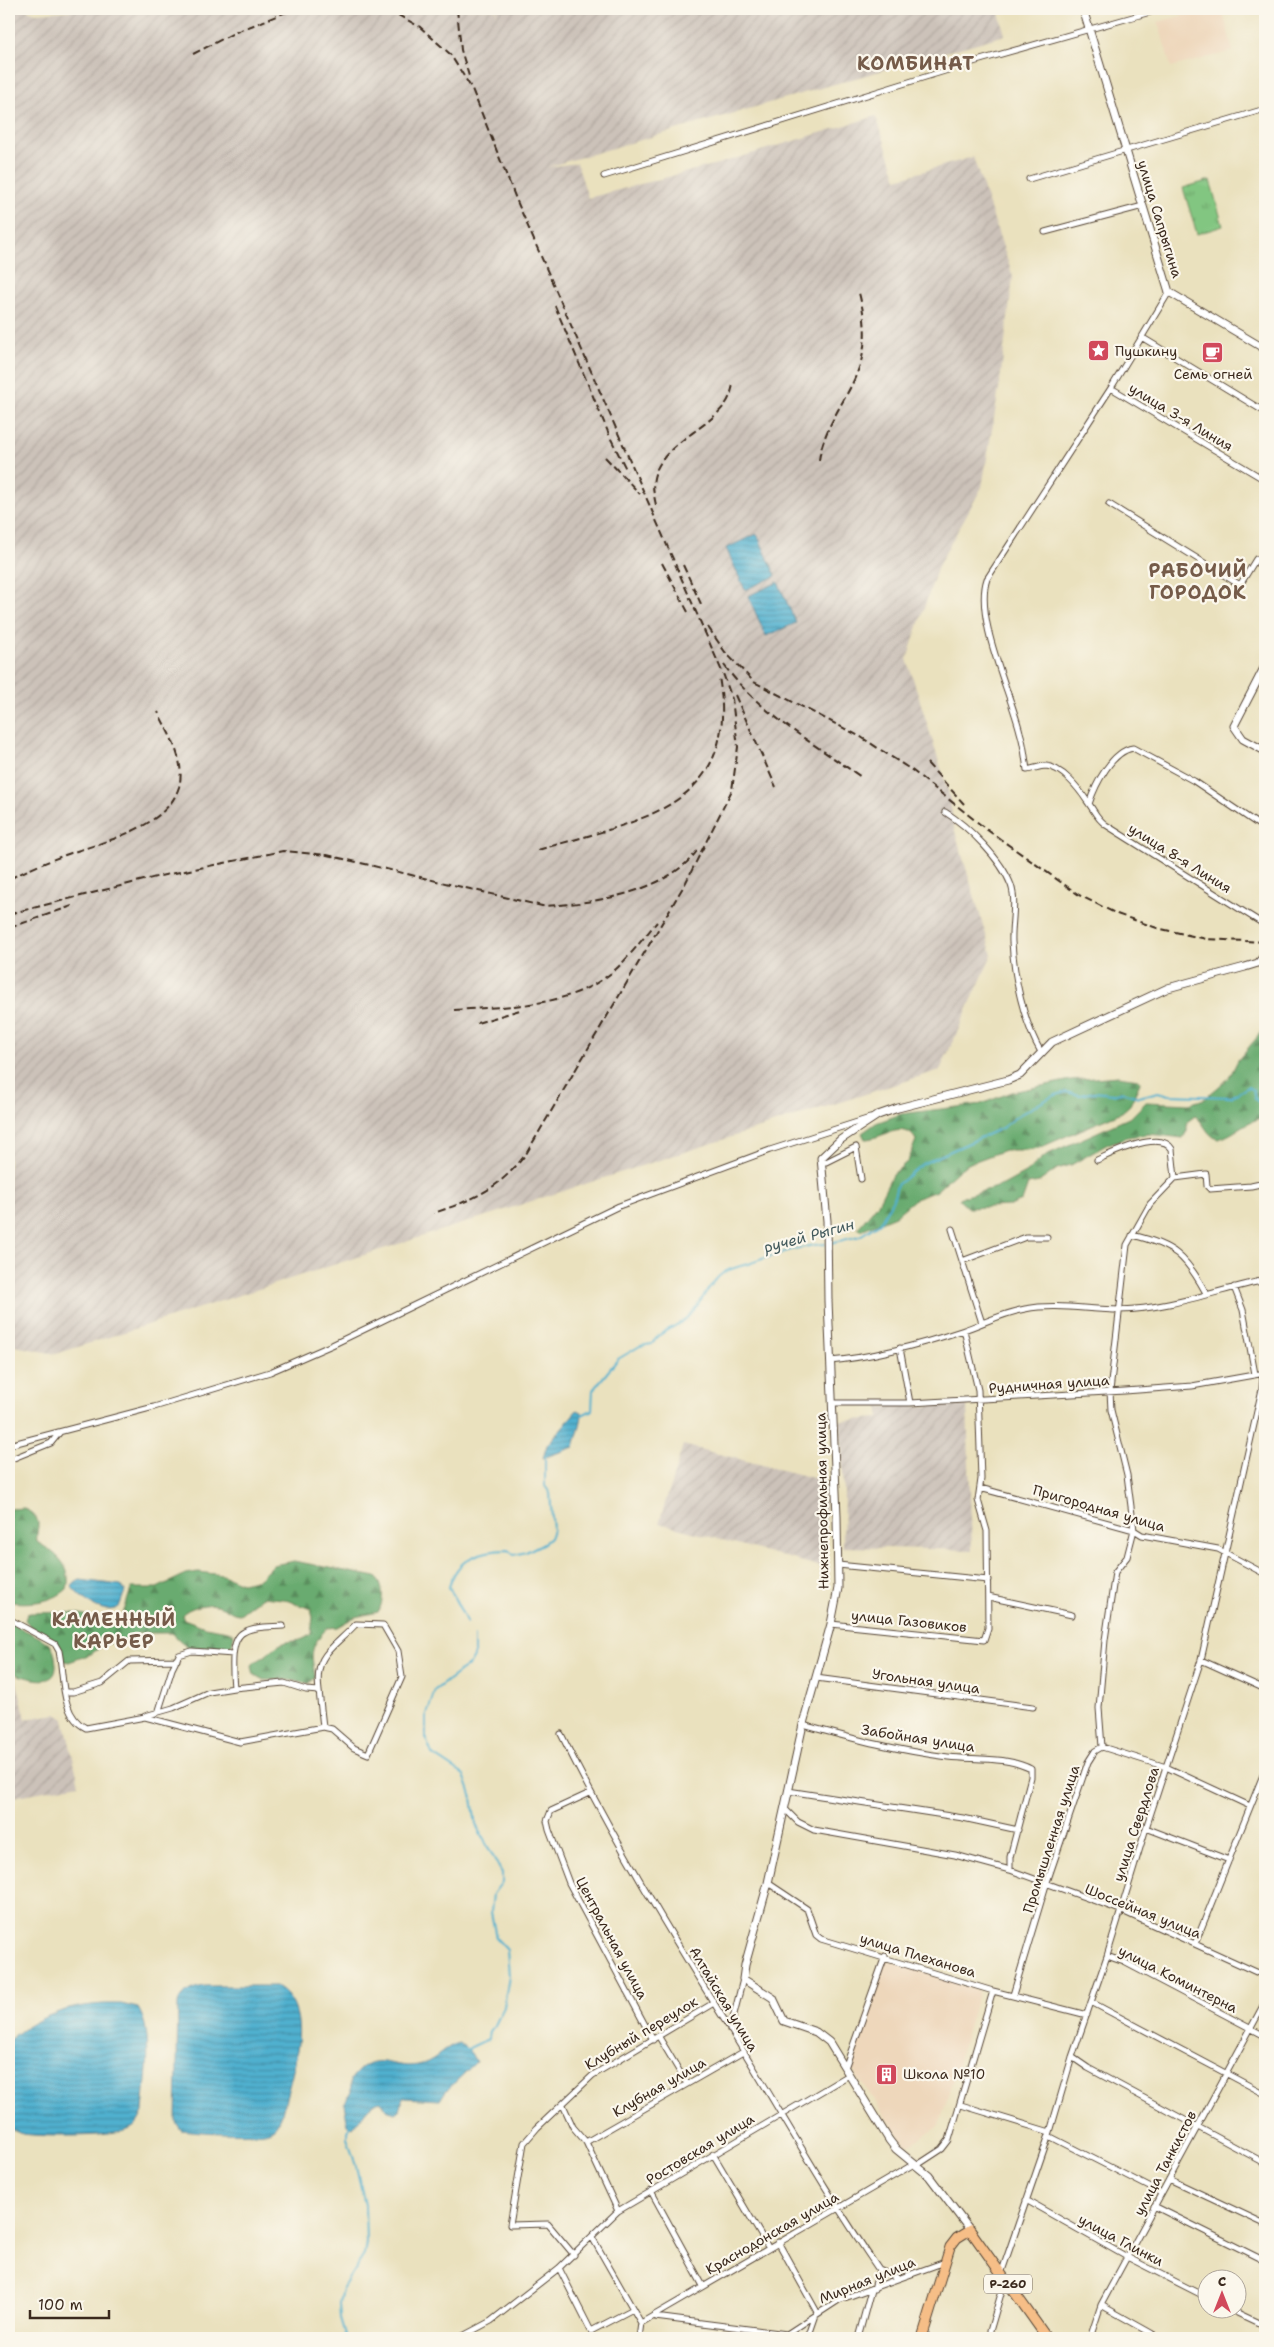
<svg xmlns="http://www.w3.org/2000/svg" width="1274" height="2347" font-family="'Shantell Sans',sans-serif">
<defs>
<pattern id="industrial-furrows" width="10" height="10" patternUnits="userSpaceOnUse" patternTransform="scale(1.25)"><rect width="10" height="10" fill="#ccc2b9"/><path d="M-1 1l2-2M0 10L10 0M9 11l2-2" fill="none" stroke="#b0a79f"/></pattern>
<pattern id="grass-tufts" width="24" height="20" patternUnits="userSpaceOnUse" patternTransform="scale(1.25)"><rect width="24" height="20" fill="#82c681"/><path d="M3 7l-1-3M5 7V3M7 7l1-3M15 17l-1-3M17 17v-4M19 17l1-3" fill="none" stroke="#6ca169"/></pattern>
<pattern id="forest-firs" width="22" height="20" patternUnits="userSpaceOnUse" patternTransform="scale(1.25)"><rect width="22" height="20" fill="#69ab6f"/><path d="M5 1l3.5 6h-7zM16 11l3.5 6h-7z" fill="#588b5b"/></pattern>
<pattern id="water-rules" width="6" height="5" patternUnits="userSpaceOnUse" patternTransform="scale(1.25)"><rect width="6" height="5" fill="#50b0cf"/><path d="M0 2.5h6" fill="none" stroke="#448fa7"/></pattern>
</defs>
<rect width="100%" height="100%" fill="#fbf7ec"/>
<filter id="ink" filterUnits="userSpaceOnUse"><feTurbulence type="fractalNoise" baseFrequency=".02" numOctaves="2"/><feDisplacementMap in="SourceGraphic" scale="10" xChannelSelector="R" yChannelSelector="G"/><feConvolveMatrix kernelMatrix="1 2 1 2 8 2 1 2 1" color-interpolation-filters="sRGB"/></filter>
<filter id="wash" filterUnits="userSpaceOnUse"><feTurbulence type="fractalNoise" baseFrequency=".0096" numOctaves="4" result="noise"/><feDisplacementMap in="SourceGraphic" scale="20" xChannelSelector="R" yChannelSelector="G"/><feGaussianBlur stdDeviation="1.12" result="paint"/><feColorMatrix in="noise" values="0 0 0 0 0 0 0 0 0 0 0 0 0 0 0 0 0 1.4 0 .05"/><feComposite in="paint" operator="in"/></filter>
<g filter="url(#wash)">
<rect width="100%" height="100%" fill="#eae1be"/>
<path fill="#eed7bb" d="M1208 9H1222L1233 51 1171 67 1158 22Z
M885 1959 979 1990 939 2126 909 2145 905 2144 850 2066Z"/>
<path fill="url(#industrial-furrows)" d="M9 9H24L36 13 96 9H495L498 16 496 9H998L1005 35 547 167 577 163 588 198 721 163 876 116 897 179 973 157 1013 277 999 389 982 487 938 566 907 659 949 794 954 828 992 955 940 1070 56 1354 9 1345Z
M967 1405 972 1550 843 1547 844 1491 840 1421 879 1418V1407Z
M683 1445 825 1481 826 1568 659 1523Z
M9 1663 14 1670 26 1719 56 1714 64 1719 79 1784 9 1798Z"/>
<path fill="url(#grass-tufts)" stroke="#5e7850" d="M1210 180 1223 226 1197 234 1183 188Z"/>
<path fill="url(#forest-firs)" stroke="#526a46" d="M1265 1028V1118C1246 1119 1236 1135 1218 1139 1206 1135 1205 1123 1195 1116L1187 1122V1131L1183 1138 1149 1134 1128 1137 1108 1144 1071 1165 1057 1169 1039 1182 1028 1184 1022 1201 1010 1206 968 1208 959 1200 963 1197 1003 1185 1025 1173 1046 1155 1131 1117 1146 1102 1189 1104 1204 1099 1229 1078 1238 1060Z
M1118 1076 1139 1079 1140 1083 1130 1105 1122 1112 1039 1148 1026 1150H1005L970 1163 960 1169 936 1191 915 1199 895 1216 861 1230 858 1228 877 1205 892 1175 908 1161 916 1140C904 1119 882 1139 865 1139L862 1133 876 1123 901 1114 981 1104 1012 1092 1071 1080Z
M24 1508C46 1521 35 1526 37 1542 56 1553 73 1566 67 1589 52 1603 28 1604 9 1602V1509Z
M294 1561 376 1577C384 1585 384 1603 378 1612L355 1617 337 1627 327 1628C309 1648 311 1653 315 1676L308 1684 290 1680H264L254 1675 252 1666 254 1662C266 1658 272 1648 281 1644 293 1639 299 1644 311 1634L313 1617 311 1609 283 1599 262 1597 240 1614C231 1614 226 1607 217 1605 208 1603 188 1607 182 1615L184 1619 205 1627 228 1631 234 1635 232 1645 228 1647 188 1648 172 1633H138L121 1642 105 1644 91 1654 69 1662 64 1661C54 1625 40 1640 25 1620L27 1614 30 1613C46 1613 64 1611 80 1614 90 1615 107 1627 118 1620 126 1614 127 1596 132 1588H157L186 1574 198 1572 223 1575 242 1583 251 1581 259 1579 273 1565Z
M9 1622C22 1630 39 1635 50 1645 55 1650 55 1657 56 1664 58 1691 23 1676 9 1672Z"/>
<path fill="url(#water-rules)" stroke="#466d76" d="M757 534 776 576 745 590 726 548Z
M778 582 796 623 766 636 748 596Z
M577 1410 582 1412C583 1418 576 1439 574 1447L543 1458 547 1445Z
M80 1580 121 1585 125 1591 119 1607C104 1617 80 1598 72 1587L73 1584Z
M205 1986H276C318 2011 290 2076 282 2114 279 2121 276 2129 268 2131 255 2136 197 2132 181 2130L176 2122 178 2003C185 1991 191 1988 205 1986Z
M105 2004H121L138 2008C155 2035 145 2081 143 2112 140 2118 138 2124 132 2128 118 2138 42 2137 23 2134 18 2133 13 2130 9 2128V2040C38 2016 67 2006 105 2004Z
M460 2043 471 2053 476 2062 445 2092 440 2100 403 2098 399 2110 395 2113 386 2110 381 2101C367 2103 362 2118 353 2128L348 2125 344 2104 351 2092V2079C377 2045 391 2073 422 2064 437 2060 446 2045 460 2043Z"/>
<g fill="none" stroke-linecap="round" stroke-linejoin="round">
<path stroke="#50b0cf" stroke-width="2" d="M830 1243 860 1236 880 1223 894 1197 897 1185 922 1164 1002 1128 1017 1116 1053 1096 1066 1092 1080 1095 1094 1092 1112 1094 1121 1092 1139 1097 1158 1092 1169 1095 1231 1097 1248 1087 1253 1090 1255 1099 1260 1103 1265 1102
M582 1415 592 1410 593 1390 618 1359 640 1346 652 1344C659 1331 673 1329 684 1320 701 1307 707 1284 723 1273 729 1269 740 1266 748 1264 774 1255 798 1246 825 1244
M467 1623 449 1587C457 1558 480 1550 508 1550L514 1555 526 1552 544 1543 550 1538 553 1530 550 1493 545 1486V1456
M465 2050 488 2039 489 2031 495 2025 504 2007 509 1976 507 1950 496 1938 491 1912 493 1894 502 1882V1873L476 1825 472 1798 464 1775 432 1754 426 1739V1717L435 1690 470 1664 474 1657V1636
M346 2338 340 2318 339 2303 342 2289 364 2254 366 2243 365 2205 356 2166 347 2138V2131L352 2125"/>
</g>
</g>
<g filter="url(#ink)">
<g fill="none" stroke-linecap="round" stroke-linejoin="round">
<path stroke="#c7bc9e" stroke-width="5" stroke-dasharray="5 2.5" stroke-linecap="butt" d="M948 70 959 66"/>
<defs>
<path id="minor" d="M1265 9V11
M959 66 1161 9
M604 176 948 70
M1029 179 1265 109
M1045 232 1143 206
M1169 292 1111 388 987 579C974 617 1010 691 1020 732 1024 744 1025 757 1027 770 1033 769 1040 766 1046 766 1062 767 1079 789 1087 801 1094 810 1096 818 1106 825L1265 925
M1143 338 1265 412
M1111 388 1265 480
M1109 504 1240 585 1256 559 1265 564
M1089 804C1095 785 1112 751 1133 748L1194 781 1265 829
M945 812C968 826 1001 859 1011 885 1017 902 1011 924 1012 942 1014 977 1023 1021 1041 1052
M1097 1160C1112 1153 1161 1129 1172 1149L1175 1178
M821 1162H826L856 1147 861 1179
M952 1229 982 1323
M1132 1235C1174 1245 1186 1256 1206 1293
M962 1261 1026 1237H1047
M1234 1287 1243 1310 1255 1374
M900 1348 910 1403
M830 1361C874 1357 922 1344 964 1330 984 1323 1003 1313 1025 1309 1057 1303 1088 1310 1120 1310 1169 1309 1218 1290 1265 1280
M832 1403H910L1125 1391 1192 1386 1265 1373
M9 1445 154 1407 270 1372 332 1345 619 1206 770 1150 870 1118
M9 1460 51 1443 60 1432
M980 1488 1134 1530 1142 1535 1218 1549 1265 1574
M838 1565 988 1580
M988 1597 1072 1615
M9 1619 55 1644 59 1651C64 1675 60 1716 86 1728L145 1717 240 1742 323 1727 332 1729 354 1748 368 1754 402 1677 398 1651 383 1625 356 1624C333 1649 314 1653 319 1691
M831 1624 984 1640 988 1628 987 1531 978 1500 981 1479 978 1390 964 1330
M1201 1660 1265 1689
M816 1678 1033 1707
M234 1688C233 1674 229 1639 244 1632 254 1626 271 1627 283 1626
M66 1692H73L102 1683 129 1661 177 1660
M159 1710 172 1669 179 1655 192 1651 233 1654
M145 1716 173 1708 209 1692 234 1688 284 1683 306 1690 319 1691 323 1727
M803 1725C851 1738 898 1751 948 1757 974 1760 1006 1756 1031 1769V1777L1010 1857V1870
M561 1734C612 1837 671 1935 732 2032 781 2112 826 2193 879 2270
M1102 1747 1166 1767 1250 1806
M788 1791 963 1818 1018 1830
M590 1793 551 1811 547 1821 549 1830 569 1883 653 2040
M785 1809 798 1822 814 1830 955 1855 1010 1870 1120 1910 1265 1976
M1146 1828 1229 1860
M768 1883 807 1909 816 1935 821 1939 993 1991 1087 2015
M1195 1944 1265 1770
M1107 1956 1124 1962 1265 2036
M1013 1995 1046 1885 1088 1762 1095 1751 1102 1747 1099 1708 1105 1640 1115 1572 1127 1557 1134 1530 1127 1475 1111 1410 1110 1391 1127 1245 1150 1204 1175 1178 1206 1174 1207 1186 1210 1189 1251 1186 1265 1183
M1091 2002 1265 2094
M730 2030 743 1979
M659 2037 687 2084
M1072 2057 1088 2068 1265 2163
M845 2068 885 1956
M563 2105 573 2127 586 2142 618 2211
M961 2105 1050 2132
M1049 2136 1161 2193
M586 2142 743 2052
M713 2154 768 2247
M916 2166 942 2149 949 2140 993 1991
M1169 2179 1265 2224
M651 2191 703 2286
M1026 2200 1127 2257 1206 2297
M1154 2206 1265 2261
M592 2237 641 2323 639 2338
M778 2242 817 2312 808 2338
M574 2255 548 2224 510 2225 524 2143 537 2128 593 2075 712 2004
M559 2268 591 2331 633 2309
M879 2270 899 2278
M1001 2274 1050 2132 1072 2057 1107 1956 1146 1828 1201 1660 1262 1389 1263 1373
M874 2289 879 2270
M1101 2305 1160 2338
M1231 2310 1265 2326
M655 2317 787 2334 839 2300 945 2262
M641 2323 914 2164
M459 2338 491 2321 559 2268 618 2211 849 2075
M858 2338 871 2290
M988 2338 1005 2280
M1090 2338 1101 2305 1265 2002"/>
<path id="tertiary" d="M1083 9 1169 292 1265 349
M1265 666 1234 726 1243 739 1265 751
M970 2230 929 2176 896 2149 889 2140 829 2042 816 2032 784 2021 773 1998 743 1979 745 1965 768 1883 804 1720 831 1624 838 1588 837 1516 828 1301 827 1221 821 1158 840 1140 878 1115 898 1108 1008 1080 1020 1075 1052 1042 1168 988 1245 967 1258 963 1265 955"/>
<path id="trunk" d="M922 2338 950 2247 957 2238 970 2230 1047 2338"/>
</defs>
<use href="#minor" stroke="#554536" stroke-width="7"/>
<use href="#tertiary" stroke="#554536" stroke-width="9"/>
<use href="#trunk" stroke="#554536" stroke-width="11"/>
<use href="#minor" stroke="#fff" stroke-width="5"/>
<use href="#tertiary" stroke="#fff" stroke-width="7"/>
<use href="#trunk" stroke="#f6be87" stroke-width="9"/>
<path stroke="#3b2a1e" stroke-width="2" stroke-dasharray="8 4" stroke-linecap="butt" d="M387 9 420 27 450 54 472 89 516 199 724 676 732 699 738 747 732 790 686 882 526 1154C499 1189 475 1199 434 1213
M457 9 461 50 469 76
M193 54 236 32 294 9
M555 306 611 439 627 471
M605 457 640 494
M819 460C824 426 845 403 857 373 868 347 866 320 859 293
M656 505C654 496 652 487 654 478 661 445 704 431 724 406 729 400 731 393 733 385
M662 563 688 612
M683 565 701 604
M708 627 725 652 754 682 861 737 913 771 986 829 1079 895 1117 914 1157 928 1206 939 1265 942
M724 665C759 713 813 743 861 777
M735 695 776 787
M927 763 964 804
M538 850C635 821 742 809 719 677
M9 879C27 870 46 862 65 855 101 842 166 829 179 787 186 761 169 734 158 712
M9 914 160 876 283 851 327 855 542 906C591 904 666 893 697 851
M9 928 72 906
M454 1010C509 1006 572 1008 616 969 631 955 644 937 657 922
M477 1023 520 1010"/>
</g>
</g>
<defs>
<symbol id="sight-square" viewBox="-11 -11 22 22"><rect x="-9" y="-9" width="18" height="18" rx="4" fill="#d1495b" stroke="#fbf7ec"/><path d="M0-6L1.8-2.2L6-1.7L2.9 1.2L3.7 5.4L0 3.3L-3.7 5.4L-2.9 1.2L-6-1.7L-1.8-2.2Z" fill="#fff"/></symbol>
<symbol id="cafe-square" viewBox="-11 -11 22 22"><rect x="-9" y="-9" width="18" height="18" rx="4" fill="#d1495b" stroke="#fbf7ec"/><path d="M-5.5-4.5H6V0H3Q3 3.5 0 3.5H-2.5Q-5.5 3.5-5.5 0ZM3-3.2v2h1.7v-2ZM-6 4.5H4V6H-6Z" fill="#fff"/></symbol>
<symbol id="building-square" viewBox="-11 -11 22 22"><rect x="-9" y="-9" width="18" height="18" rx="4" fill="#d1495b" stroke="#fbf7ec"/><path d="M-4-6H4V6H1V3H-1V6H-4ZM-2.5-4.3h1.7v1.8h-1.7ZM.8-4.3h1.7v1.8H.8ZM-2.5-1h1.7V.8h-1.7ZM.8-1h1.7V.8H.8Z" fill="#fff"/></symbol>
</defs>
<g fill-rule="evenodd">
<use href="#sight-square" x="1086" y="338" width="25" height="25"/>
<use href="#cafe-square" x="1200" y="340" width="25" height="25"/>
<use href="#building-square" x="874" y="2062" width="25" height="25"/>
</g>
<g text-anchor="middle" stroke-width="4.5" stroke-linejoin="round" paint-order="stroke">
<rect fill="#fbf7ec" stroke="#75685c" stroke-width="1" x="984" y="2274.5" width="48" height="19" rx="4"/>
<g font-size="12" font-weight="bold" fill="#3b2a1e">
<text x="1008" y="2288">Р-260</text>
</g>
<g font-size="14" fill="#3b2a1e" stroke="#fbf7ec">
<text transform="translate(1160 219) rotate(73)" y="5">улица Сапрыгина</text>
<text transform="translate(1181 417) rotate(31)" y="5">улица 3-я Линия</text>
<text transform="translate(1180 858) rotate(32)" y="5">улица 8-я Линия</text>
<text transform="translate(1049 1384) rotate(-4)" y="5">Рудничная улица</text>
<text transform="translate(822 1501) rotate(-91)" y="5">Нижнепрофильная улица</text>
<text transform="translate(1099 1508) rotate(16)" y="5">Пригородная улица</text>
<text transform="translate(909 1621) rotate(6)" y="5">улица Газовиков</text>
<text transform="translate(926 1681) rotate(8)" y="5">Угольная улица</text>
<text transform="translate(918 1738) rotate(9)" y="5">Забойная улица</text>
<text transform="translate(1136 1824) rotate(-72)" y="5">улица Свердлова</text>
<text transform="translate(1051 1839) rotate(-72)" y="5">Промышленная улица</text>
<text transform="translate(1143 1911) rotate(22)" y="5">Шоссейная улица</text>
<text transform="translate(612 1938) rotate(62)" y="5">Центральная улица</text>
<text transform="translate(918 1955) rotate(17)" y="5">улица Плеханова</text>
<text transform="translate(1178 1979) rotate(27)" y="5">улица Коминтерна</text>
<text transform="translate(724 1999) rotate(59)" y="5">Алтайская улица</text>
<text transform="translate(641 2033) rotate(-31)" y="5">Клубный переулок</text>
<text transform="translate(659 2087) rotate(-30)" y="5">Клубная улица</text>
<text transform="translate(700 2149) rotate(-31)" y="5">Ростовская улица</text>
<text transform="translate(1165 2163) rotate(-62)" y="5">улица Танкистов</text>
<text transform="translate(772 2233) rotate(-30)" y="5">Краснодонская улица</text>
<text transform="translate(1121 2240) rotate(28)" y="5">улица Глинки</text>
<text transform="translate(867 2280) rotate(-22)" y="5">Мирная улица</text>
</g>
<g font-size="14" fill="#3b2a1e" stroke="#fbf7ec" text-anchor="start">
<text x="1115" y="356">Пушкину</text>
<text x="1213" y="379" text-anchor="middle">Семь огней</text>
<text x="903" y="2079">Школа №10</text>
</g>
<g font-size="15" font-style="italic" fill="#42595c" stroke="#fbf7ec">
<text transform="translate(809 1236) rotate(-15)" y="5">ручей Рыгин</text>
</g>
<g font-size="19" font-weight="bold" letter-spacing="1" fill="#755b49" stroke="#fbf7ec">
<text x="916" y="70">КОМБИНАТ</text>
<text x="1198" y="577">РАБОЧИЙ<tspan x="1198" dy="22">ГОРОДОК</tspan></text>
<text x="114" y="1626">КАМЕННЫЙ<tspan x="114" dy="22">КАРЬЕР</tspan></text>
</g>
</g>
<rect width="1274" height="2347" fill="none" stroke="#fbf7ec" stroke-width="30"/>
<g transform="translate(1222 2294)"><circle r="24" fill="#fbf7ec" stroke="#aea59a"/>
<path d="M0-4L9 19L0 12L-9 19Z" fill="#d1495b"/>
<text y="-8" font-size="14" font-weight="bold" text-anchor="middle" fill="#3b2a1e">С</text>
</g>
<path d="M30 2310v8h79v-8" fill="none" stroke="#3b2a1e" stroke-width="2.5"/>
<text x="38" y="2310" font-size="15" fill="#3b2a1e" stroke="#fbf7ec" stroke-width="4" paint-order="stroke">100 m</text>
</svg>
